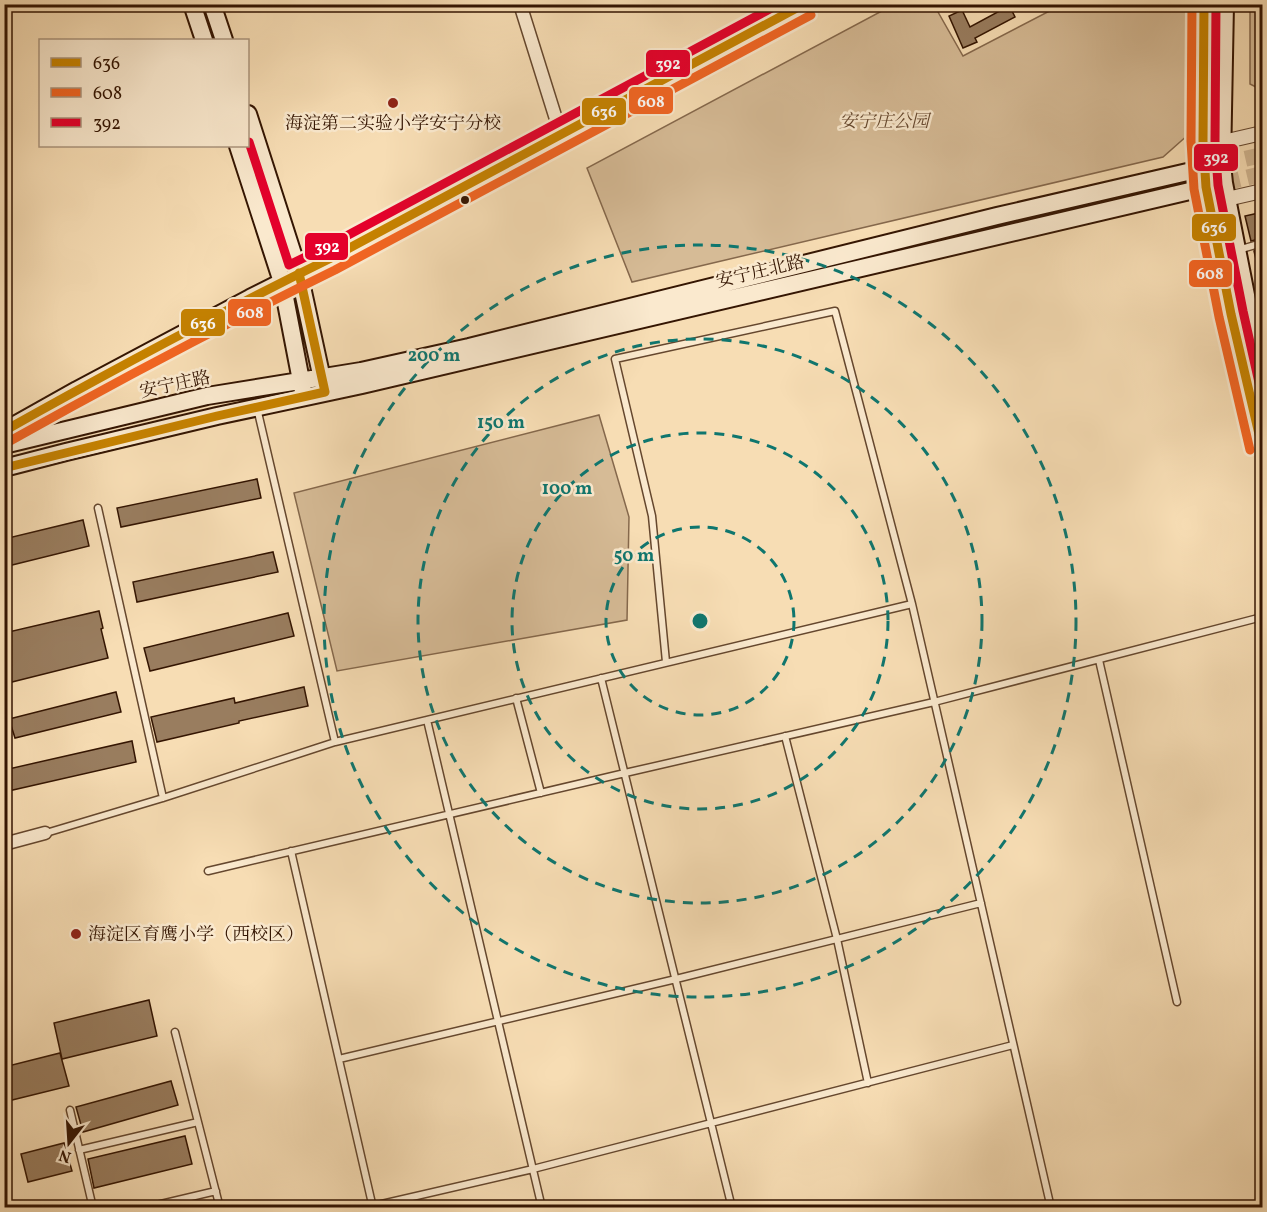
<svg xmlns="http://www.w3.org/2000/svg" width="1267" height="1212" font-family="Vollkorn,'Noto Serif SC',serif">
<rect width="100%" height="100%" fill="#f7ddb4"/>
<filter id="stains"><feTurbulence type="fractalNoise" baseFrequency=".00333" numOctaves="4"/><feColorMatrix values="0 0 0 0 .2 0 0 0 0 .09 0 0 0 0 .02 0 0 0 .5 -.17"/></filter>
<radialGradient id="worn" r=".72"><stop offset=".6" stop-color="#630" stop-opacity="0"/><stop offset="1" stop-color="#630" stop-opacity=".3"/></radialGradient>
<path fill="#d6bb96" stroke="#85684c" stroke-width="1.5" d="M893 5H934L963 56 1061 5H1189V134L1163 157 632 282 587 168Z
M1250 5H1262V40L1256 87 1250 84Z
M599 415 629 517 627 620 337 671 294 493Z"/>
<path fill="#997d5f" stroke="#341502" stroke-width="1.5" d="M1005 8 1011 9 1015 17 975 38 977 42 963 48 949 16 962 10 970 27Z
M1263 212V238L1251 241 1245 216Z
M1263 248V271L1259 272 1254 251Z
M257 479 261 498 121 527 117 508Z
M83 520 89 546 4 567V539Z
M273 552 278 572 137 602 133 582Z
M99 611 103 628 101 629 108 658 4 684V633Z
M288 613 294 636 150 671 144 648Z
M304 687 308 706 239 721V723L157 742 151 717 234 698 235 703Z
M116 692 121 712 15 738 9 719Z
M132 741 136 762 4 792V770Z
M149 1000 157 1036 62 1059 54 1023Z
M60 1053 69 1086 4 1102V1067Z
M171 1081 178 1105 83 1132 76 1107Z
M185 1136 192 1164 94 1188 88 1159Z
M64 1143 72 1171 28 1182 21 1154Z"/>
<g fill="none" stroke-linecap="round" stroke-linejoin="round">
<path stroke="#d0b590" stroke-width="16" stroke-dasharray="16 8" stroke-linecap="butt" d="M1222 164 1262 155
M1224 183 1262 174"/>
<defs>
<path id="service" d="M1238 250 1262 243
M257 408 335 742
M98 508 163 798
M1099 660 1177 1002
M666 662 652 516 615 359 835 311 912 604 1051 1208
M601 678 732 1208
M516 698 541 793
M427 720 542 1208
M785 736 837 939 868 1083
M46 833 163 798 335 742 912 604
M291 851 373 1208
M208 871 625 773 934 702 1262 617
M175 1032 220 1208
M339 1059 676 979 981 903
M70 1110 93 1208
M79 1150 198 1122
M373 1206 533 1169 1013 1045
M144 1208 216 1191"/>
<path id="minor" d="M520 4 561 135
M4 844 45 833"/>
<path id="tertiary" d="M1223 142 1262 133
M1227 199 1262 191
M282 282 329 259 805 4"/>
<path id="secondary" d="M192 4 204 40
M212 4 224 40
M1204 4 1203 141 1206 187 1231 314 1262 447
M1225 4 1222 164 1224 183 1246 295 1262 370
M248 114 299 273 324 388
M238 146 282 282 303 391
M4 431 77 390 250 298 282 282
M4 445 207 396 361 371 469 347 997 216 1222 164
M4 468 66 452 217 416 362 385 1224 183"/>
</defs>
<use href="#service" stroke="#65472e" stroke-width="9"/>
<use href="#minor" stroke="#65472e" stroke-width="15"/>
<use href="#tertiary" stroke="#65472e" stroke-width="16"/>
<use href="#secondary" stroke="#341502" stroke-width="20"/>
<use href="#service" stroke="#fae9ce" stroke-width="6"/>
<use href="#minor" stroke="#fae9ce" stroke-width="12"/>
<use href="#tertiary" stroke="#fae9ce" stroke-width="14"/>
<use href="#secondary" stroke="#fae9ce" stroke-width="16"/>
<defs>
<path id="bus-1" d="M1204 4 1203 141 1206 187 1231 314 1262 447
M4 431C111 371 219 313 329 259L804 4
M4 468 217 416 325 392 299 273"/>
<path id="bus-2" d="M1192 4 1191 141 1194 189 1219 317 1250 450
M10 441C117 381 225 324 335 270L811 15"/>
<path id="bus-3" d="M1216 4 1215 141 1218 185 1243 311 1262 396
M249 142 289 265 324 248 779 4"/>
</defs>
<use href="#bus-1" stroke="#fae9ce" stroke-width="14"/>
<use href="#bus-2" stroke="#fae9ce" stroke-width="14"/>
<use href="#bus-3" stroke="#fae9ce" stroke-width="14"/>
<use href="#bus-1" stroke="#c68200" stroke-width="9"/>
<use href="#bus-2" stroke="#f26522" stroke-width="9"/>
<use href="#bus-3" stroke="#e4002b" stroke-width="9"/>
</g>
<g fill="none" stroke="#0f766e" stroke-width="3" stroke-dasharray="10 8">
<circle cx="700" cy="621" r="94"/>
<circle cx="700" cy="621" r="188"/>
<circle cx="700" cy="621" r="282"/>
<circle cx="700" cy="621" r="376"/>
</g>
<g fill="#8f2418" stroke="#fae9ce" stroke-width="2">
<circle cx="393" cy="103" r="6"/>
<circle cx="76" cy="934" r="6"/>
</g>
<circle fill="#341502" stroke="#fae9ce" stroke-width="2" cx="465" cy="200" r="5"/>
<g text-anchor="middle" stroke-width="5" stroke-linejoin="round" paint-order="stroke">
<g font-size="18" font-style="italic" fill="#65472e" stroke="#fae9ce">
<text x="884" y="127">安宁庄公园</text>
</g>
<g font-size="18" fill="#341502" stroke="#fae9ce">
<text x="393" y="129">海淀第二实验小学安宁分校</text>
<text x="88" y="940" text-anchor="start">海淀区育鹰小学（西校区）</text>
</g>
<g font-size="18" fill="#341502" stroke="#fae9ce">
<text transform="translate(760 271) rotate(-13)" y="6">安宁庄北路</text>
<text transform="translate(175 384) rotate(-12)" y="6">安宁庄路</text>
</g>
</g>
<circle cx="700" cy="621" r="9" fill="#0f766e" stroke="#fae9ce" stroke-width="3"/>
<g font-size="18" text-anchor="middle" font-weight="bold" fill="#0f766e" stroke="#fae9ce" stroke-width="5" stroke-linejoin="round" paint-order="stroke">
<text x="434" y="361">200 m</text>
<text x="501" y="428">150 m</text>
<text x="567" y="494">100 m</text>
<text x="634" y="561">50 m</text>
</g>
<g stroke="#fae9ce" stroke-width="2">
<rect x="645" y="49" width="46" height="29" rx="6" fill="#e4002b"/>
<rect x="628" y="86" width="46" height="29" rx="6" fill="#f26522"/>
<rect x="581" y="97" width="46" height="29" rx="6" fill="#c68200"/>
<rect x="1193" y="143" width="46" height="29" rx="6" fill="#e4002b"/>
<rect x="1191" y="213" width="46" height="29" rx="6" fill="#c68200"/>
<rect x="304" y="232" width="45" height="29" rx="6" fill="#e4002b"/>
<rect x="1188" y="259" width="45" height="29" rx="6" fill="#f26522"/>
<rect x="227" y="298" width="45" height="29" rx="6" fill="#f26522"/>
<rect x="180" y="308" width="46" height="29" rx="6" fill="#c68200"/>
</g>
<g font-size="16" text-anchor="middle" font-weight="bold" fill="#fff">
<text x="668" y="69">392</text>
<text x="651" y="107">608</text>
<text x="604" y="117">636</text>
<text x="1216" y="163">392</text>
<text x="1214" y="233">636</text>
<text x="327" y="252">392</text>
<text x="1210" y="279">608</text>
<text x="250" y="318">608</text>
<text x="203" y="329">636</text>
</g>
<rect width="1267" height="1212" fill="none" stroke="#f7ddb4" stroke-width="24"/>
<rect x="6" y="6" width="1255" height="1200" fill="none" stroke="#341502" stroke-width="3"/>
<rect x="12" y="12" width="1243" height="1188" fill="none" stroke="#341502" stroke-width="1.5"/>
<rect x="39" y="39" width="210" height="108" fill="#fae9ce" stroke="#ab947c" stroke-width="1.5"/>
<rect x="51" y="58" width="30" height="9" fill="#c68200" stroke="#ab947c" stroke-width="1.5"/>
<text x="93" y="69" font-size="18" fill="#341502">636</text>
<rect x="51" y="88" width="30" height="9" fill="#f26522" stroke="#ab947c" stroke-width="1.5"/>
<text x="93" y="99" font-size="18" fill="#341502">608</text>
<rect x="51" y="118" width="30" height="9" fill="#e4002b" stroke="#ab947c" stroke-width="1.5"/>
<text x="93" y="129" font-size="18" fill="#341502">392</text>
<g transform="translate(69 1143) rotate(197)" stroke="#fae9ce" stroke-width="4.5" paint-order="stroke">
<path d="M0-4.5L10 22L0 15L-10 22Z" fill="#341502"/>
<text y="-9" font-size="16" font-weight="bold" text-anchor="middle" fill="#341502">N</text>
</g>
<rect width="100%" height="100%" filter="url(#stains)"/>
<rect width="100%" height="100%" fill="url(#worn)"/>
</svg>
